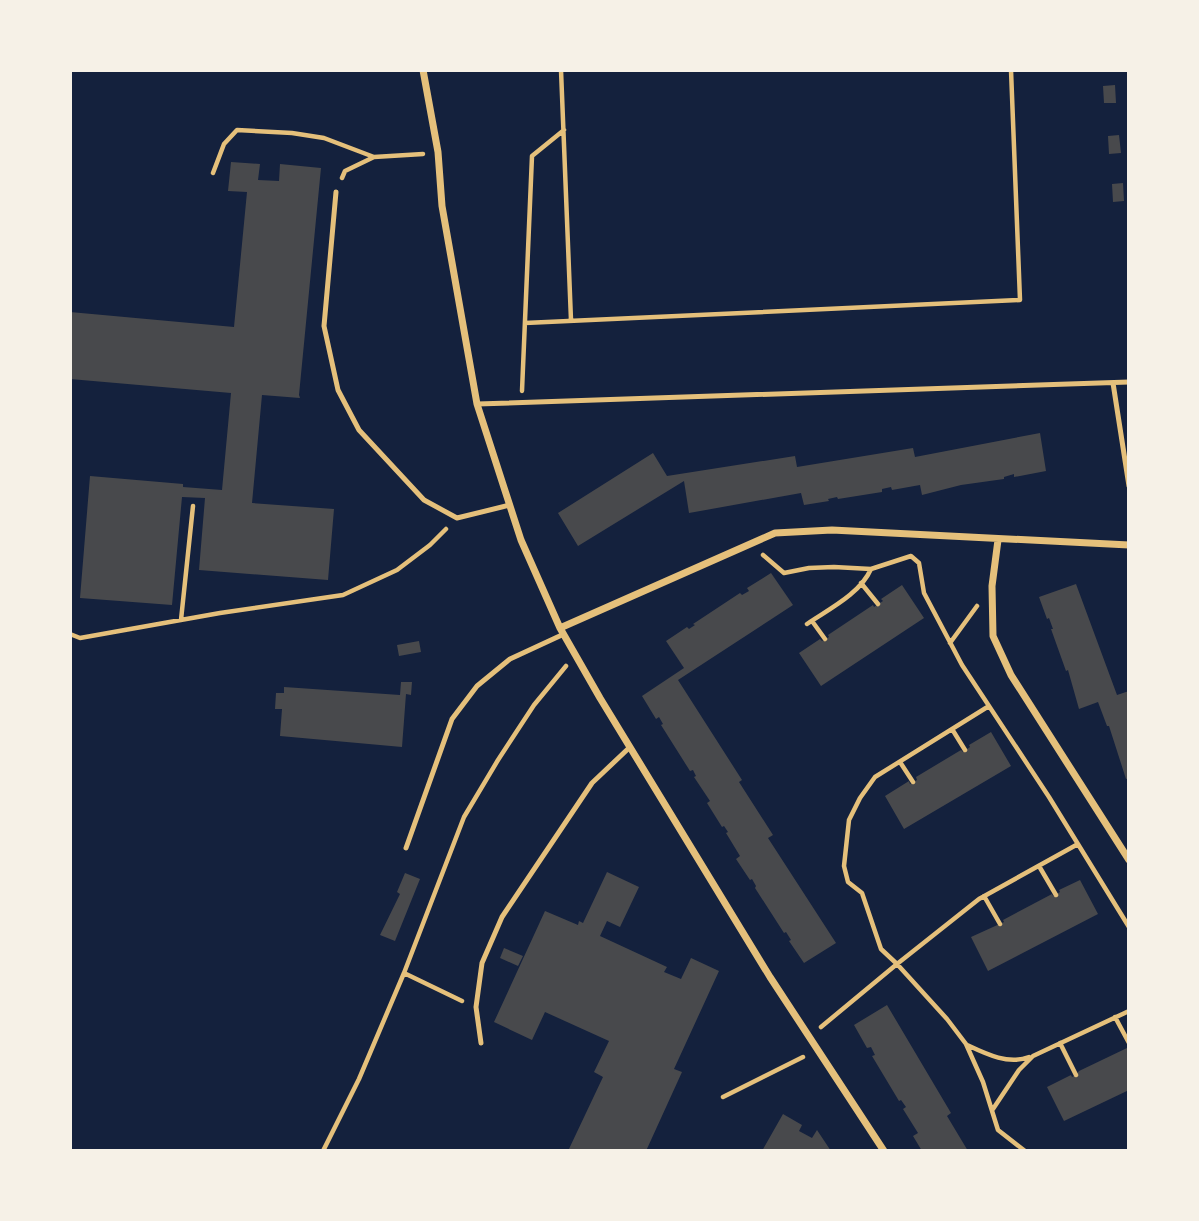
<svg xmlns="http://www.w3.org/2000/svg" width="1199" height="1221" font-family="Inter,sans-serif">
<rect width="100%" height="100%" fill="#14213d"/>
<path fill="#48494c" d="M1115 85 1116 103H1104L1103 86Z
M1119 135 1121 153 1109 154 1108 136Z
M231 162 260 164 258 180 279 181 280 164 321 168 299 395 300 398 262 395 252 503 334 509 328 580 199 570 205 498 182 497 172 605 80 598 90 476 183 484V487L222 490 231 393 70 379V312L234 327 247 192 228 191Z
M1123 183 1124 201 1113 202 1112 184Z
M1040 433 1046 471 1014 477V474L1004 477V479L961 485 922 495 920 485 892 490 891 487 882 489V492L838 499 837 497 828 499 829 501 804 505 801 493 689 513 684 481 578 546 558 513 653 453 667 476 795 456 797 467 913 448 915 457Z
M771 573 793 605 678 680 742 780 739 782 773 835 768 838 836 943 804 963 789 941 791 940 786 932 784 933 755 888 756 886 752 879 750 880 736 859 740 856 726 833 728 832 724 826 722 827 707 803 710 801 694 777 696 776 693 770 690 771 661 725 663 724 659 717 656 719 642 696 684 668 666 641 687 627 689 629 695 625 693 624 740 593 742 595 749 591 747 588Z
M1076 584 1117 695 1129 691V778L1126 779 1109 726H1107L1098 702 1079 709 1068 670 1066 671 1051 629H1053L1049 618 1047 619 1039 597Z
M902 585 924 618 821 686 799 653 820 639 822 641 829 637 828 635 873 605 874 607 878 604 883 601 881 599Z
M419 641 421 652 399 656 397 645Z
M401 682H412L411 695 406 694 402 747 280 736 282 709H275L276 693H284V687L400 695Z
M991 732 1011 766 904 829 885 796 909 781 910 784 917 780 916 777 961 750 963 752 970 747 969 745Z
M607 872 639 887 620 927 607 921 600 936 667 967 664 972 681 979 691 958 719 971 674 1069 682 1072 646 1151H568L603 1077 594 1072 609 1041 545 1012 532 1040 494 1022 545 911 578 925 579 921 583 923Z
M405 873 420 879 395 941 380 935 400 894 397 892Z
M1080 880 1098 914 988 971 971 937 1004 922 1003 920 1052 894 1053 896 1060 892 1059 890Z
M504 948 523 956 518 966 500 958Z
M887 1005 951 1113 947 1116 968 1151H922L913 1136 918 1133 903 1109 906 1107 901 1100 899 1101 872 1056 875 1055 871 1047 867 1048 854 1025Z
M1127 1048H1129V1090L1064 1121 1047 1087 1071 1075 1072 1077 1076 1075 1079 1071Z
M783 1114 802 1125 799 1131 812 1138 817 1130 831 1151H762Z"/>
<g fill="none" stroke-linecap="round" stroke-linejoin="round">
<path stroke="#e5c07b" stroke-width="4.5" d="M561 70 571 320
M213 173 224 144 237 130 292 133 324 138 374 157
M342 178 345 171 374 157 423 154
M525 323 1020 300 1011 70
M522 391 532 156 564 130
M763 555 784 573 809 568 834 567 871 569 911 556 919 563 924 593 962 665 1049 797 1129 927
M861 583 878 604
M181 620 193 506
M812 621 825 639
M807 624C829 609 860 594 871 569
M70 634 80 638 220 613 343 595 397 570 430 545 446 529
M950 643 977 606
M989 706 875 777 860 798 849 820 844 866 848 882 862 893 881 949 897 964 979 899 1078 844
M952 729 965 750
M900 762 913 782
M1039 866 1056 895
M984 896 1000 924
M404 973 462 1001
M1115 1017 1129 1043
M821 1027 897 964 947 1019 966 1044 983 1082 998 1130 1025 1151
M1060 1043 1076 1075
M967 1045C986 1054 1008 1065 1029 1057
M723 1097 803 1057
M993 1109 1019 1070 1033 1056 1129 1011
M323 1151 359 1079 404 973 464 817 498 760 534 705 566 666"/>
<path stroke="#e5c07b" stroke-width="5" d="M336 192 324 326 338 390 359 430 424 500 457 518 510 505
M1113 383 1129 486
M477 404 1129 382
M406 848 452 719 477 686 510 659 564 634
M481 1043 476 1007 482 963 502 917 592 783 630 747"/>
<path stroke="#e5c07b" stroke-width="7" d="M423 70 438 152 442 206 477 404 521 540 560 628 600 698 770 977 884 1151
M998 540 992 586 993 636 1011 675 1129 860
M560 628 775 533 832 530 1129 545"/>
</g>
<rect width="1199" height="1221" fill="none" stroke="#f6f1e7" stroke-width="144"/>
</svg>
